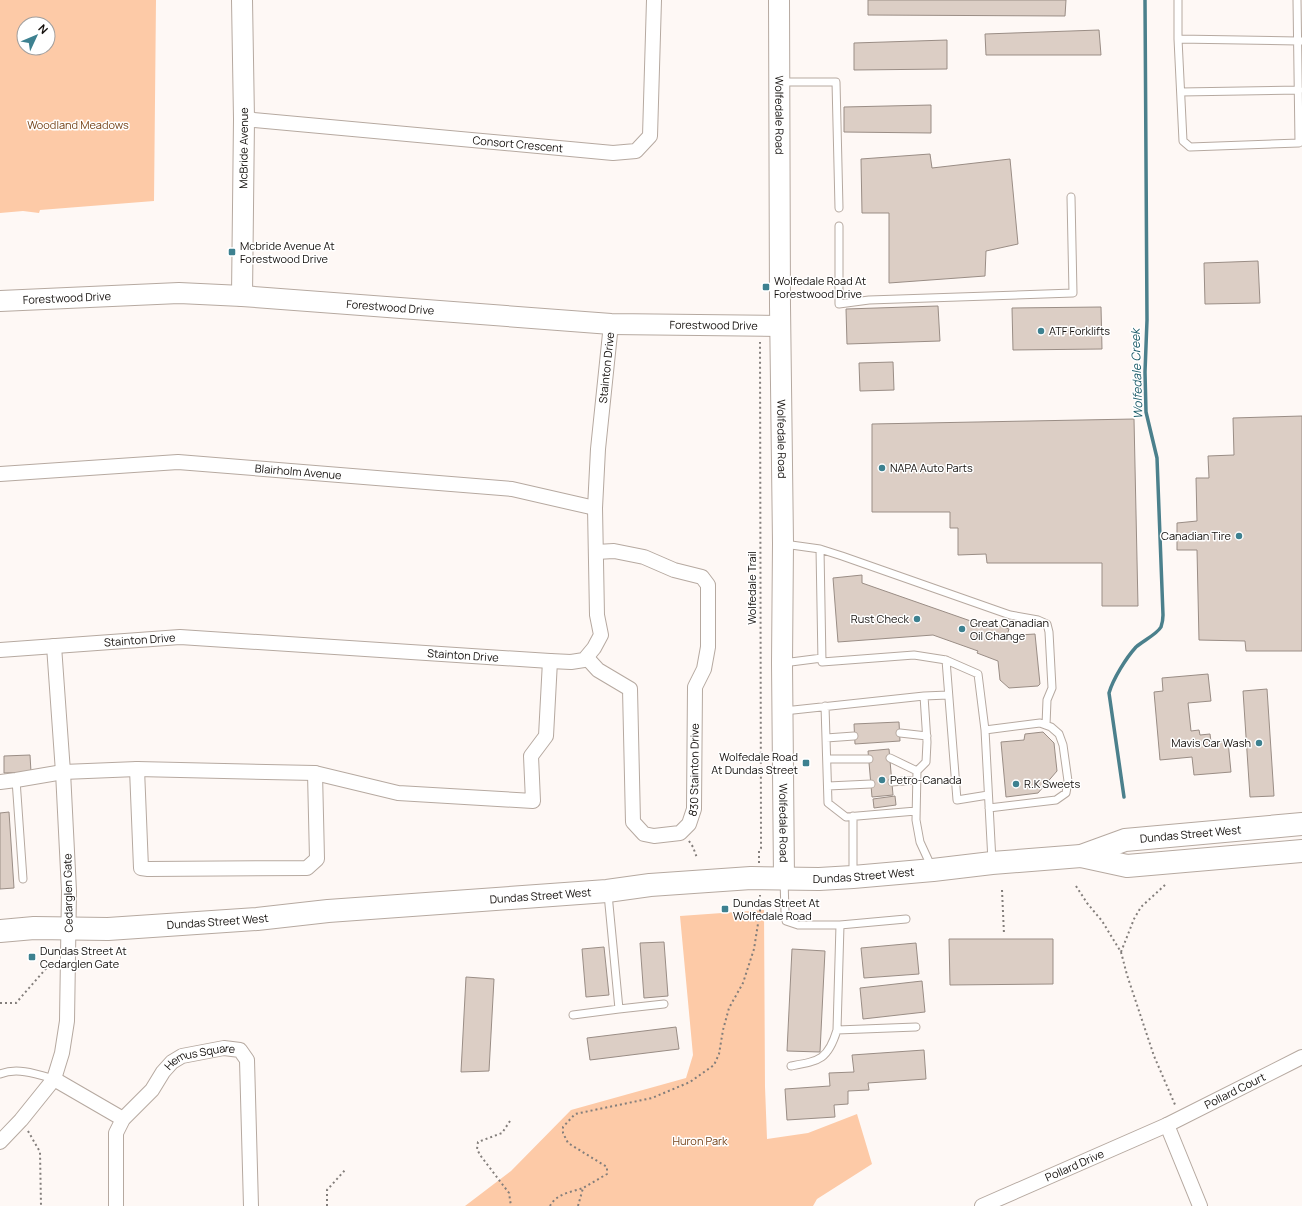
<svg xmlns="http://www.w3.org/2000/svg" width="1302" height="1206" font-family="Manrope,sans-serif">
<rect width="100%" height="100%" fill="#fef8f5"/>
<path fill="#fdcaa7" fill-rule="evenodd" d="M0 0H156L154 201 40 210 39 213 23 211 0 213ZM24 24H48V48H24Z
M764 910 765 1087 767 1139 808 1133 857 1114 872 1164 817 1199 813 1206H465L511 1171 571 1110 686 1078 693 1055 680 916Z"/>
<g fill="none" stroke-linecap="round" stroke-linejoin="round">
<path stroke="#4b808c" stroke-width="3.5" d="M1124 797 1109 693C1113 679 1126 658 1136 647 1143 641 1157 634 1161 627 1162 624 1163 619 1163 615L1157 458 1146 412 1145 372 1147 320 1145 0"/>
</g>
<path fill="#dccec5" stroke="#9a8d85" d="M868 0H1066L1065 16 868 15Z
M1099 30 1101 55H986L985 34Z
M947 40V69L854 70V43Z
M931 105V133L844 132V107Z
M930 154 932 168 1010 159 1018 244 986 251 985 276 889 283V213H862L861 159Z
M1258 261 1260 303 1205 304 1204 263Z
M938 306 940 341 847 344 846 309Z
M1101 307 1102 349 1013 350 1012 308Z
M893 362 894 390 860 391 859 363Z
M1302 416V651H1246L1245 641 1199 640 1197 550H1177V523L1197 521 1196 478H1209L1208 456 1234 455 1233 418Z
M1134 419 1138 606H1102V563H987L986 554 958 555V528H950V512H872V424Z
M862 575V583L985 626 987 622 1009 629 1007 635 1019 639V635L1035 634 1040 684 1038 686 1009 688 1000 680 998 661 977 653 978 651 933 635 838 642 833 578Z
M1208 674 1211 701 1188 703 1191 731 1199 730 1200 735 1210 734 1211 742 1228 741 1231 772 1194 775 1192 757 1160 760 1154 692 1163 691 1162 678Z
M1267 689 1274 796 1250 797 1243 691Z
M899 722 900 741 855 744 854 724Z
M1043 732 1054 743 1057 771 1038 793 1006 797 1001 742 1024 740 1025 734Z
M889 749 893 795 872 797 868 751Z
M30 755 31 772 4 773V756Z
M895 796 896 805 874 808 873 799Z
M9 812 14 888 0 889V813Z
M949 939H1053V984L950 985Z
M664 942 668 996 644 998 640 943Z
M916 943 919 974 864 978 861 948Z
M604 947 609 995 586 997 582 949Z
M792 949 825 951 820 1052 787 1051Z
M466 977 494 979 489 1071 461 1072Z
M922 981 925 1012 863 1019 860 988Z
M676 1027 679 1049 590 1060 587 1038Z
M924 1050 926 1079 868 1083 869 1090 848 1091V1104L834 1105 835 1117 787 1120 785 1089 830 1086 829 1073 854 1072 852 1055Z"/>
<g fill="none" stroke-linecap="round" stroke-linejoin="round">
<defs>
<path id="lane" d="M1178 0V39
M1297 0 1299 143 1190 147 1183 141 1178 39 1297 41H1302
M781 82H836L839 208
M1181 92 1299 90
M839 226V304L869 300 1073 293 1071 197
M784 544 820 549 842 556 1010 615 1038 620 1047 624 1049 632 1052 688 1047 700 1046 725
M820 549 822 662 914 655 946 660 957 800 988 795
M946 660 978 674 985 730 992 861
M783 663 822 658
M924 696 948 695
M825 706 828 803 846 817 916 811
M784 711 924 696 927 742 926 762 917 771 916 820 920 842 932 868
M985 730 1040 723 1051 727 1059 734 1063 745 1068 781 1066 793 1056 800 989 808
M900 733 927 736
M826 738 854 736
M890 758 917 771
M827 759H869
M16 780 23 879
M892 782 916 780
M828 786 871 784
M853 816V874
M784 880 785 912 786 921 798 925H840L906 919
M608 894 619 1009
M573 1015 619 1009 664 1004
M837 1030 916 1027
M791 1066C819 1061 828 1060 837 1030L840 925
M0 1074C17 1067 37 1074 54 1079"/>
<g id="street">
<path id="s1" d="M244 119 613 153 636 151 650 136 654 0"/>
<path id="s2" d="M0 474 178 462 512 489 595 508"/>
<path id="s3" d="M0 650 180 637 550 661 571 662 584 660 594 648 601 635 597 615 595 508 598 449 611 324"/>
<path id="s4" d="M587 658 598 670 630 689 633 822 644 834 654 836 680 833 689 824 694 809 695 687 704 669 708 647V585L702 577 674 570 644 557 614 551 596 552"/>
<path d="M137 769 141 868 148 869 307 868 317 859 315 773"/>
<path d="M0 782 16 780 63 772 137 769 315 773 398 793 533 801 531 756 546 736 550 661"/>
<path d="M54 1079 123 1119"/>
<path d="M1167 1125 1200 1206"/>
<path d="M0 1142 21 1120 54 1079 62 1053 67 1021 69 891 63 772 54 646"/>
<path id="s5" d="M116 1206V1133L123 1119 152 1090 163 1072 172 1062 182 1056 224 1048 240 1050 247 1060 251 1206"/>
<path id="s6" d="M982 1206 1167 1125 1302 1057"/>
</g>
<g id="secondary">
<path id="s7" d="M779 0 780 306 783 543 782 663 784 879"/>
<path id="s8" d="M242 296 244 119 242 0"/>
<path id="s9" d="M0 301 179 293 242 296 611 324 780 326"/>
</g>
<g id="primary">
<path d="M1081 856 1127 866 1302 851"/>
<path id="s10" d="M0 931 34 928 108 929 257 919 328 911 607 891 650 885 751 878 819 879 853 877 933 870 992 863 1081 856 1125 840 1302 824"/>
</g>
</defs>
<use href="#lane" stroke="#b6a9a0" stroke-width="9"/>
<use href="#street" stroke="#b6a9a0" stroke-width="16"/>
<use href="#secondary" stroke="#b6a9a0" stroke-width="22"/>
<use href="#primary" stroke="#b6a9a0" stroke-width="24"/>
<path stroke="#837e7b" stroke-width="2" stroke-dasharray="2 3" stroke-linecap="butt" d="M689 841 693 847 697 858
M759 863V850L761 848V843L760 342
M1076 886 1087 903 1102 921 1121 952 1127 975 1154 1056 1176 1107
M1002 890 1004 934
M1121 952 1134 919 1141 907 1166 884
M0 1003H16L50 964
M510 1121 502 1133 478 1142 477 1149 480 1155 509 1193 511 1206
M28 1131 40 1152 41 1206
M327 1206V1190L346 1169
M550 1206C556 1194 571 1192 583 1188
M578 1206 583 1188 607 1174V1167L568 1143 563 1133V1127L575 1114 652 1098 690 1082 714 1065 719 1054 723 1030 729 1008 743 983 754 949 760 911V895"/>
<use href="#lane" stroke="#fff" stroke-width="7"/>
<use href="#street" stroke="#fff" stroke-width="14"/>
<use href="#secondary" stroke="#fff" stroke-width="20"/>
<use href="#primary" stroke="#fff" stroke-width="22"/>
</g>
<g fill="#3d8190" stroke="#fff" stroke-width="1.5">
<rect x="228" y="248" width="8" height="8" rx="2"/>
<rect x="762" y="283" width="8" height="8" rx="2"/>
<circle cx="1041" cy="331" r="4"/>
<circle cx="882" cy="468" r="4"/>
<circle cx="1239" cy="536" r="4"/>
<circle cx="917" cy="619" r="4"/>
<circle cx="962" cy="629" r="4"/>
<circle cx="1259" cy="743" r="4"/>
<rect x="802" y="759" width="8" height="8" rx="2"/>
<circle cx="882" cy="780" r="4"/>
<circle cx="1016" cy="784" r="4"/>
<rect x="721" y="905" width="8" height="8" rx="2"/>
<rect x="28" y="953" width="8" height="8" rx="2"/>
</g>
<g text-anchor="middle" stroke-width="3" stroke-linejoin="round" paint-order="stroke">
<g font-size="11" fill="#130f0c" stroke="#fff">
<text dy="4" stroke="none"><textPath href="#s7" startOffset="115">Wolfedale Road</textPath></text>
<text dy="4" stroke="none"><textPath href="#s1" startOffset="275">Consort Crescent</textPath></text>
<text dy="4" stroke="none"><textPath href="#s8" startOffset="148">McBride Avenue</textPath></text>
<text dy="4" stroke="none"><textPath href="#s9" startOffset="67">Forestwood Drive</textPath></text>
<text dy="4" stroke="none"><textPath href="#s9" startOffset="391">Forestwood Drive</textPath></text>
<text dy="4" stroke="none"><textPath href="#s9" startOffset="715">Forestwood Drive</textPath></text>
<text dy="4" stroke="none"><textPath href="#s3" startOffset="884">Stainton Drive</textPath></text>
<text dy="4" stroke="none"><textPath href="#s7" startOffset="439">Wolfedale Road</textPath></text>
<text dy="4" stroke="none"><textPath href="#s2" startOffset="299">Blairholm Avenue</textPath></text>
<text transform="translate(752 588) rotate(-90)" y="4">Wolfedale Trail</text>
<text dy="4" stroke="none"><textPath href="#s3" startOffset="140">Stainton Drive</textPath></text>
<text dy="4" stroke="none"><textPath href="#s3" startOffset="464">Stainton Drive</textPath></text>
<text dy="4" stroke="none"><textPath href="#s4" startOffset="307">830 Stainton Drive</textPath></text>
<text dy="4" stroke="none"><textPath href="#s7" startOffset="823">Wolfedale Road</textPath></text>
<text dy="4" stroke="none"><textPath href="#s10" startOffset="1197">Dundas Street West</textPath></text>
<text dy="4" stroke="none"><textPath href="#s10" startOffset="866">Dundas Street West</textPath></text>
<text transform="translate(68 893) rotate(-91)" y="4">Cedarglen Gate</text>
<text dy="4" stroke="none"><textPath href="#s10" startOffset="542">Dundas Street West</textPath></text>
<text dy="4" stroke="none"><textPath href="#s10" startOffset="218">Dundas Street West</textPath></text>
<text dy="4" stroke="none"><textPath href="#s5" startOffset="193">Hemus Square</textPath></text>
<text dy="4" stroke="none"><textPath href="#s6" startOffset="278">Pollard Court</textPath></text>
<text dy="4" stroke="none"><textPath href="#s6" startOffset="101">Pollard Drive</textPath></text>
</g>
<g font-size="11" fill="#754218" stroke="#fff">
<text x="78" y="129">Woodland Meadows</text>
<text x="700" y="1145">Huron Park</text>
</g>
<g font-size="11" fill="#130f0c" stroke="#fff" text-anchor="start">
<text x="240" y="250">Mcbride Avenue At<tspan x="240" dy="13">Forestwood Drive</tspan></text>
<text x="774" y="285">Wolfedale Road At<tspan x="774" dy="13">Forestwood Drive</tspan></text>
<text x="1049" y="335">ATF Forklifts</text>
<text x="890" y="472">NAPA Auto Parts</text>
<text x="1231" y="540" text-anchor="end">Canadian Tire</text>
<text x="909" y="623" text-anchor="end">Rust Check</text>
<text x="970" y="627">Great Canadian<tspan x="970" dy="13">Oil Change</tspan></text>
<text x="1251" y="747" text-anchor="end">Mavis Car Wash</text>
<text x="798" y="761" text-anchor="end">Wolfedale Road<tspan x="798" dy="13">At Dundas Street</tspan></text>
<text x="890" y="784">Petro-Canada</text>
<text x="1024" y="788">R.K Sweets</text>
<text x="733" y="907">Dundas Street At<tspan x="733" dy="13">Wolfedale Road</tspan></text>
<text x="40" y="955">Dundas Street At<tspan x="40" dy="13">Cedarglen Gate</tspan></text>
</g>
<g font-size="12" font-style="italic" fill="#175966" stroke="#fff">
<text transform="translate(1137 374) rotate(-92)" y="4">Wolfedale Creek</text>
</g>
</g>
<g transform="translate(36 36) rotate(46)"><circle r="19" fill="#ffffff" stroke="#a19f9e"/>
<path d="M0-3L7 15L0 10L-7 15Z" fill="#3d8190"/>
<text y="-6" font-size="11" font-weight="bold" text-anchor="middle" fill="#130f0c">N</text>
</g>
</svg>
